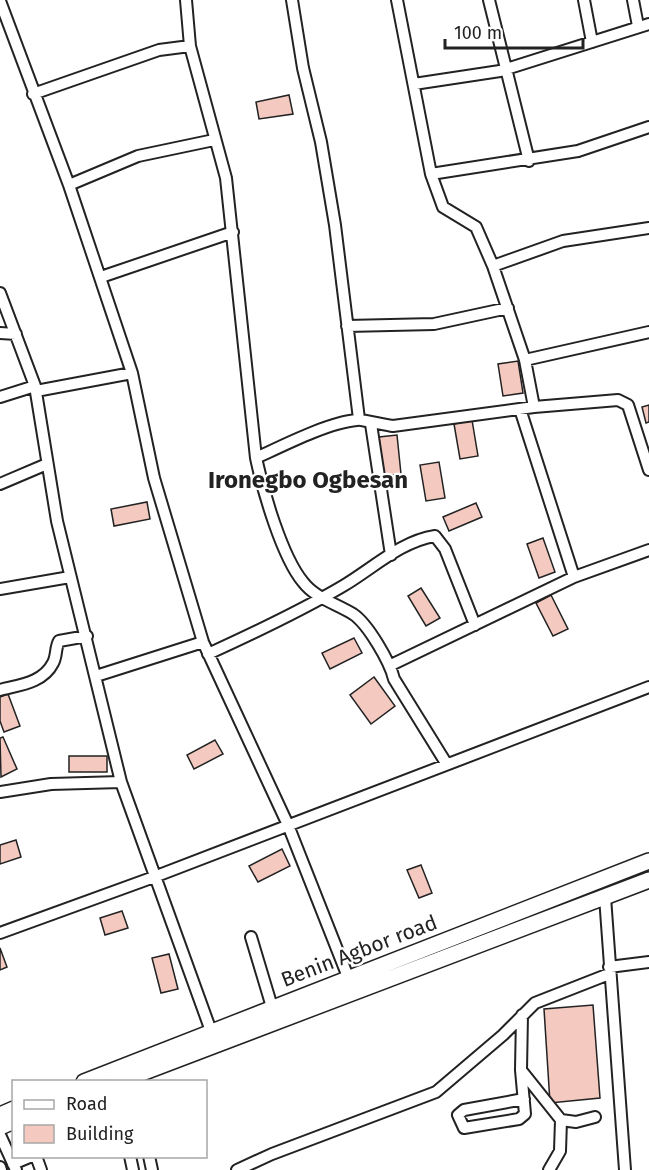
<svg xmlns="http://www.w3.org/2000/svg" width="649" height="1170" font-family="'Fira Sans',sans-serif">
<rect width="100%" height="100%" fill="#fff"/>
<path fill="#f3c9c0" stroke="#222" stroke-width="1.5" d="M289 95 293 114 259 119 256 102Z
M518 361 523 393 503 396 498 364Z
M649 405V422L646 423 642 407Z
M472 420 478 456 460 459 454 424Z
M397 435 401 474 383 476 379 437Z
M439 462 445 498 426 501 420 465Z
M147 502 150 519 114 526 111 509Z
M476 503 482 517 449 531 443 517Z
M543 538 555 572 539 578 527 544Z
M421 588 440 618 426 626 408 596Z
M551 595 568 629 553 636 536 603Z
M354 638 362 653 330 669 322 653Z
M374 677 395 706 371 724 350 695Z
M8 694 20 726 4 732 0 721V697Z
M3 737 17 769 1 777 0 738Z
M215 740 223 754 194 769 187 755Z
M69 756H107V772H69Z
M16 840 21 857 0 864V845Z
M282 849 290 866 258 882 249 866Z
M421 865 432 893 419 898 407 870Z
M122 911 128 928 105 935 100 918Z
M0 948 7 967 0 970Z
M169 954 178 989 161 993 152 958Z
M593 1005 600 1098 550 1103 544 1009Z"/>
<g fill="none" stroke-linecap="round" stroke-linejoin="round">
<defs>
<path id="minor" d="M186 0 190 46 226 178 256 458C263 491 282 557 303 582 315 598 337 604 353 614 368 624 390 662 394 679L446 763
M292 0 303 68 321 142 335 225 359 419
M397 0 431 174 443 207 476 227 493 266 525 360 534 407
M489 0 529 161
M584 0 592 42
M633 0 638 26
M0 1 69 185 132 373 154 478 203 642 288 825 348 977
M414 84 500 71 649 24
M33 94 159 50 190 46
M431 174 578 151 649 127
M69 185 138 156 214 140
M493 266 563 241 649 228
M101 277 233 232
M0 293 35 386 57 521 121 782 211 1031
M347 326 434 324 508 308
M0 333 16 334
M525 360 649 332
M36 391 132 373
M0 397 35 386
M520 409 574 577
M371 424 391 555
M256 458C282 446 329 422 357 420 360 419 385 425 393 426L534 407 618 400 628 405 649 470
M0 484 47 464
M0 589 70 577
M208 654C254 633 299 612 343 586 372 569 401 541 435 536L445 549 475 625
M391 665 574 577 649 550
M96 676 203 642
M0 690C19 685 43 683 53 663 57 656 55 648 59 641L87 636
M0 792 51 784 121 782
M605 897 625 1170
M0 933 154 877 649 687
M251 937 272 1007
M609 967 649 962
M522 1015 521 1070 525 1114 519 1119 464 1128 458 1115 464 1110 524 1099
M521 1070 561 1120 576 1122 595 1117
M0 1135 16 1170
M36 1156 41 1170
M130 1156 133 1170
M149 1156 152 1170
M13 1164 32 1156
M0 1167 1 1170
M237 1170 272 1154 436 1092 503 1035 535 1003 609 974
M549 1170 560 1151 561 1120"/>
<path id="highway" d="M84 1082 649 861
M118 1082 649 880
M0 1115 14 1109
M0 1127 14 1121"/>
</defs>
<use href="#minor" stroke="#222" stroke-width="14"/>
<use href="#highway" stroke="#222" stroke-width="18"/>
<use href="#minor" stroke="#fff" stroke-width="10"/>
<use href="#highway" stroke="#fff" stroke-width="15"/>
</g>
<g text-anchor="middle" stroke-width="4.5" stroke-linejoin="round" paint-order="stroke">
<g font-size="21" fill="#222" stroke="#fff">
<text transform="translate(359 951) rotate(-21)" y="7">Benin Agbor road</text>
</g>
<g font-size="24" font-weight="bold" fill="#222" stroke="#fff">
<text x="308" y="488">Ironegbo Ogbesan</text>
</g>
</g>
<rect x="12" y="1080" width="195" height="78" fill="#ffffff" stroke="#a7a7a7" stroke-width="1.5"/>
<rect x="24" y="1100" width="30" height="9" fill="#ffffff" stroke="#a7a7a7" stroke-width="1.5"/>
<text x="66" y="1110" font-size="18" fill="#222222">Road</text>
<rect x="24" y="1125" width="30" height="18" fill="#f3c9c0" stroke="#a7a7a7" stroke-width="1.5"/>
<text x="66" y="1140" font-size="18" fill="#222222">Building</text>
<path d="M445 39v9h138v-9" fill="none" stroke="#222222" stroke-width="3"/>
<text x="454" y="39" font-size="18" fill="#222222" stroke="#ffffff" stroke-width="4.5" paint-order="stroke">100 m</text>
</svg>
